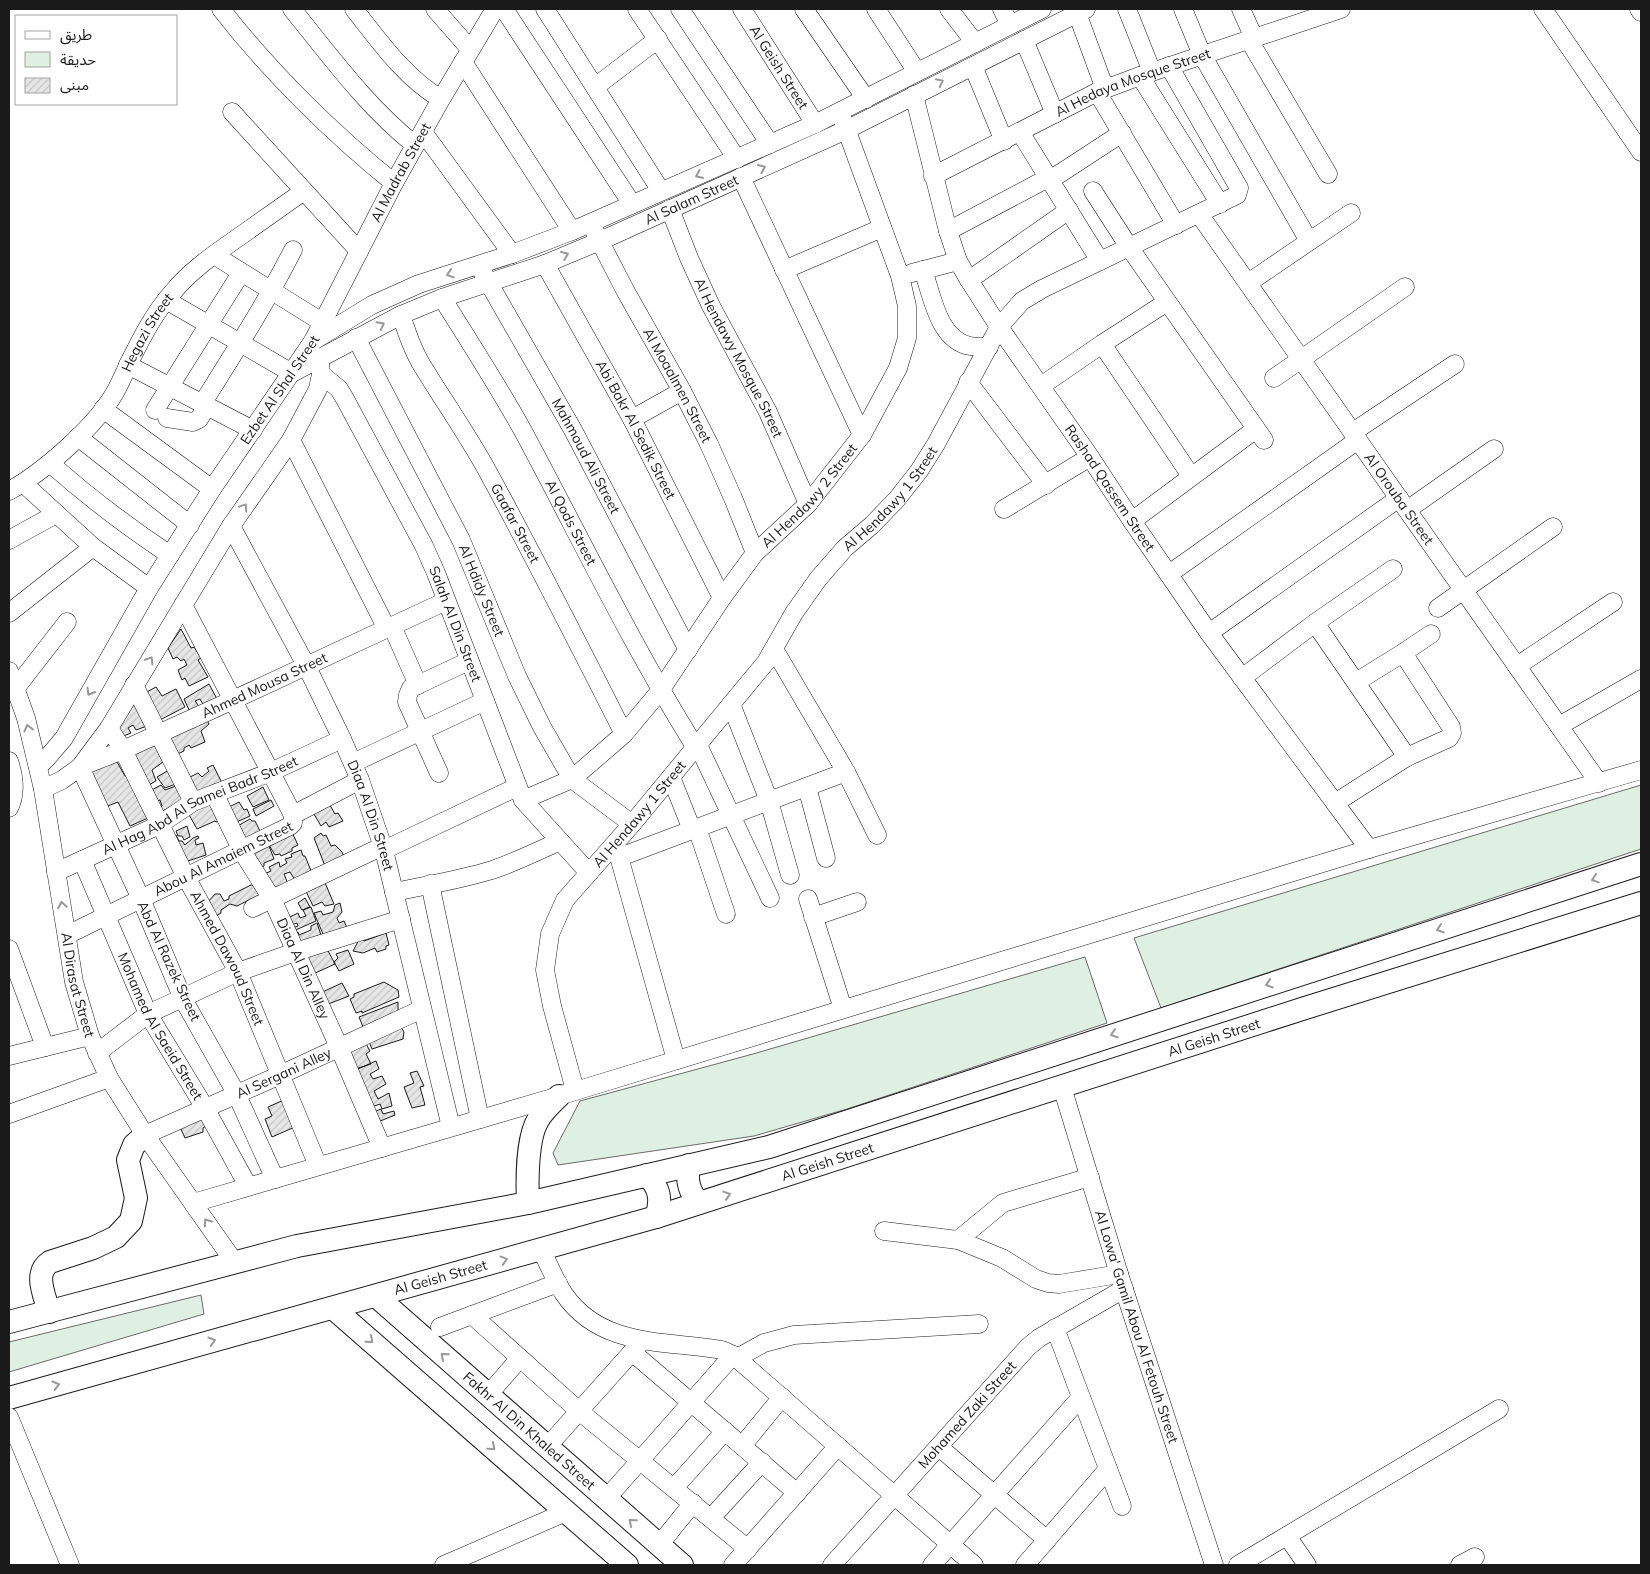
<svg xmlns="http://www.w3.org/2000/svg" width="1650" height="1574" font-family="Mulish,'Noto Sans Arabic',sans-serif">
<defs>
<pattern id="building-hatch" width="6" height="6" patternUnits="userSpaceOnUse" patternTransform="scale(1.25)"><rect width="6" height="6" fill="#e6e6e6"/><path d="M-1 1l2-2M0 6l6-6M5 7l2-2" fill="none" stroke="#c5c5c5"/></pattern>
</defs>
<rect width="100%" height="100%" fill="#fff"/>
<path fill="#e0efe3" stroke="#6a6a6a" d="M1641 785V849L1161 1008 1134 938Z
M1085 957 1107 1023 847 1109 754 1136 558 1165 553 1153 580 1101 753 1054Z
M201 1295 204 1314 9 1372V1342Z"/>
<path fill="url(#building-hatch)" stroke="#1a1a1a" d="M181 629 191 648 194 647 201 658 198 660 208 677 189 686 185 678 182 680 178 670 187 665 184 659 181 661 177 657 173 659 168 648Z
M209 684 217 699 204 706 200 699 195 701 201 709 191 714 184 699Z
M156 687 162 696 176 689 185 707 156 722 143 694Z
M131 697 147 726 136 730 133 725 128 728 131 733 116 739 110 729Z
M205 716 209 724 201 731 205 742 191 748 189 745 184 748V751L173 756 163 736Z
M154 741 161 752 159 754 163 762 152 770 156 781 145 787 125 754Z
M111 750 121 751 117 762 125 776 134 773 148 818 130 826 118 802 100 809 89 761Z
M213 765 222 783 216 787 215 784 208 787 195 797 186 779 198 773 202 777 209 771 207 768Z
M169 770 176 784 165 788 157 777Z
M161 785 165 790 176 786 184 800 157 814 156 810 162 806 160 800 153 803 148 792Z
M263 787 269 800 253 807 247 796Z
M212 800 220 821 216 822 215 821 197 829 188 813Z
M271 800 274 806 256 816 253 809Z
M327 800 335 814 338 813 343 821 329 827 326 822 321 826 311 809Z
M239 802 244 810 247 809 250 816 232 824 229 807Z
M250 819 252 821H255L261 833 240 843 234 828Z
M187 826 190 837 184 840 182 836H178L176 831Z
M290 828 298 845 292 848V851L281 856 280 854 275 855 269 845Z
M321 833 323 836 326 835 331 846 335 845 342 852 345 859 325 866 314 838Z
M176 835 179 841H182L185 845 193 838 198 836 199 838 195 840 196 845 203 843 206 855 182 863 173 836Z
M269 846 274 859 264 863V866L257 870 248 854Z
M301 850 303 856H305L312 873 295 880 290 872 284 874 288 884 272 891 264 874 271 871 269 867 279 862 280 867 287 863 285 859 292 857 291 854Z
M323 878 334 904 325 906 322 902 313 906 304 887Z
M251 885 254 886 259 895 237 906 230 904 221 910V913L214 917 207 903 215 894H220L224 901 229 899V896Z
M305 898 310 907 302 910 298 903Z
M340 903 342 912 337 918 339 923 344 921 348 930 326 941 314 913 321 911 323 915 333 912 335 905Z
M311 907 316 921 291 932 289 929 298 926 297 923 287 927 284 920 298 913 300 918 306 916 303 910Z
M317 923 321 935 296 945 291 935 298 932 299 935 311 930V926Z
M386 933 389 945 386 946V949L377 952 375 948 363 953 353 951 361 936 364 941Z
M325 945 335 964 311 975 301 958Z
M348 950 354 964 339 971 334 962 338 958 336 954Z
M384 982 398 990 399 997 362 1013V1011L356 1013 350 999 354 997V994Z
M342 983 349 996 323 1006 318 994Z
M398 1002V1013L395 1017 404 1032 403 1039 372 1049 359 1017Z
M365 1042 370 1051 366 1054 371 1064 352 1070 344 1051Z
M376 1061 379 1069 370 1074 373 1079 382 1076 386 1084 374 1091 378 1099 389 1093 392 1106 382 1109 380 1104 366 1109 351 1072Z
M417 1071 424 1086 420 1087 425 1105 412 1108 404 1087 414 1083 410 1073Z
M286 1099 297 1126 272 1137 265 1119 272 1116 268 1107Z
M381 1109 383 1114 394 1111 395 1115 373 1124 369 1114Z
M203 1117 206 1126 203 1128V1132L185 1138 179 1125Z"/>
<g fill="none" stroke-linecap="round" stroke-linejoin="round">
<defs>
<g id="minor">
<path d="M221 9C269 71 333 134 394 183"/>
<path d="M292 9C331 57 367 107 415 145"/>
<path d="M354 9C379 41 405 78 441 99"/>
<path d="M435 9 470 49"/>
<path d="M504 9 632 204"/>
<path d="M545 9 661 191"/>
<path d="M637 9 737 159"/>
<path d="M680 9 770 144"/>
<path id="s1" d="M742 9 815 124"/>
<path d="M804 9 866 99"/>
<path d="M876 9 917 72"/>
<path d="M949 9 975 43"/>
<path d="M1002 9 1010 25"/>
<path d="M1127 9 1152 72"/>
<path d="M1183 9 1202 55 1309 241"/>
<path d="M1241 9 1254 38"/>
<path d="M1543 9 1641 152"/>
<path d="M1639 9 1641 12"/>
<path d="M1077 13 1105 89"/>
<path d="M1024 40 1055 114"/>
<path d="M1249 40 1328 174"/>
<path d="M463 62 572 231"/>
<path d="M973 66 1004 141"/>
<path d="M1140 76 1220 204"/>
<path d="M595 87 658 39"/>
<path d="M1097 92 1176 225"/>
<path id="s2" d="M914 95 948 231 958 261 969 280 999 327 1090 457 1132 521 1209 633 1369 849"/>
<path d="M232 112 359 251"/>
<path d="M423 132 512 254"/>
<path d="M1020 132 1100 261"/>
<path id="s3" d="M933 176 1097 92 1140 76 1341 9"/>
<path d="M741 177 862 435"/>
<path d="M1050 180 1122 133"/>
<path d="M1093 191 1129 247 1264 440"/>
<path id="s4" d="M670 209 689 258 711 306 768 412 808 504"/>
<path id="s5" d="M1199 214 1599 783"/>
<path d="M948 231 1048 178"/>
<path id="s6" d="M595 232 626 292 682 391 709 444 733 498 755 553"/>
<path d="M214 255 322 322"/>
<path id="s7" d="M545 264 632 419 722 598"/>
<path d="M784 270 882 228"/>
<path d="M923 270C932 295 938 340 970 346 976 347 983 347 989 347"/>
<path id="s8" d="M483 273 573 430 688 650"/>
<path d="M912 273 958 261"/>
<path d="M969 280 1069 210"/>
<path d="M1248 283 1351 213"/>
<path id="s9" d="M442 298C470 342 498 386 523 431 580 537 632 646 696 748"/>
<path id="s10" d="M166 300 292 373 401 315 442 298 545 264 600 241 846 130 1086 9"/>
<path id="s11" d="M401 315C407 333 413 351 423 367 445 403 469 437 489 474 536 560 580 647 624 734"/>
<path id="s12" d="M356 338 461 540 517 676 542 727 572 779 632 824"/>
<path d="M313 341 372 305 419 284 512 254 572 231 815 124 1042 9"/>
<path d="M1102 344 1191 476"/>
<path d="M128 365 253 430"/>
<path id="s13" d="M321 374 339 389 345 399 424 546 436 573 523 800 589 873"/>
<path d="M1274 378 1405 287"/>
<path d="M968 382 1046 485"/>
<path d="M1041 386 1102 344 1167 302"/>
<path d="M202 404C234 353 266 303 293 250"/>
<path d="M103 409 212 489"/>
<path d="M155 410 241 273"/>
<path d="M167 418 193 422 199 419 207 406"/>
<path d="M632 419 682 391"/>
<path d="M1353 432 1455 364"/>
<path d="M78 437 190 525"/>
<path d="M291 440 387 629"/>
<path d="M50 463C88 497 128 527 170 555"/>
<path d="M23 483 93 547 149 588"/>
<path id="s14" d="M9 491C42 473 95 427 114 394 120 384 124 374 129 363 141 339 154 313 172 293 190 271 213 255 236 239 259 223 281 207 304 191"/>
<path d="M1004 509 1090 457"/>
<path d="M1407 510 1494 449"/>
<path d="M1132 521 1256 429"/>
<path id="s15" d="M231 526 307 667 342 739 360 780 384 850 451 1127"/>
<path d="M9 540 56 514"/>
<path d="M1169 574 1358 440"/>
<path d="M1438 608 1553 527"/>
<path d="M9 613 93 547"/>
<path d="M1315 623 1407 757"/>
<path d="M392 626 418 685"/>
<path d="M1209 633 1399 498"/>
<path d="M774 649 846 772 877 835"/>
<path d="M1517 666 1613 602"/>
<path id="s16" d="M9 671 26 718 43 789 74 982 90 1036 109 1078 145 1135 235 1263"/>
<path d="M1242 678 1315 623 1393 569"/>
<path d="M1356 682 1403 653 1431 634"/>
<path d="M134 685 193 802"/>
<path d="M15 689 67 622"/>
<path d="M731 704 769 801 790 875"/>
<path d="M1559 726 1641 679"/>
<path id="s17" d="M109 728 123 750 186 877 238 972 318 1166"/>
<path d="M698 745 770 898"/>
<path d="M9 761C14 776 17 793 9 808"/>
<path d="M353 763 485 701"/>
<path id="s18" d="M38 767 47 758 64 738 149 588 212 489 313 341 394 183 441 99 495 9"/>
<path d="M439 773 407 702 408 695 411 688 469 661"/>
<path d="M671 777 692 830"/>
<path d="M807 787 826 858"/>
<path d="M43 789 62 780 80 767 109 728 231 526 291 440 318 389 321 374 320 365"/>
<path id="s19" d="M215 795 242 851 272 899 339 1047 382 1148"/>
<path id="s20" d="M523 800 572 779 624 734 660 691 722 598 755 553 808 504 862 435 898 368 907 338V306L900 276 840 112"/>
<path d="M1335 803 1407 757 1449 738 1452 733 1451 727 1403 653"/>
<path d="M293 815 360 780"/>
<path d="M697 828 726 914"/>
<path d="M616 846 676 1060"/>
<path d="M384 850 517 787"/>
<path d="M620 857 846 772"/>
<path id="s21" d="M82 860 148 1014 205 1108 248 1186"/>
<path id="s22" d="M56 872 159 825 193 802 271 772 342 739"/>
<path d="M430 884 480 1119"/>
<path d="M394 892C427 885 460 880 492 870 516 862 538 851 560 841"/>
<path d="M808 899 843 1009"/>
<path d="M253 908 383 846"/>
<path d="M813 917 857 902"/>
<path id="s23" d="M67 935 290 826 293 823V815L183 605"/>
<path d="M9 949 45 1047"/>
<path d="M97 1053 148 1014 238 972 295 952 401 919"/>
<path d="M9 1056 90 1036"/>
<path id="s24" d="M1062 1087 1119 1274 1214 1565"/>
<path id="s25" d="M575 1090 552 1006 545 970 550 934 565 900 632 824 766 662 794 613 818 579 845 548 872 525 897 499 919 471 936 444 999 327 1022 301 1042 289 1237 195 1239 188 1169 66"/>
<path d="M9 1114 109 1078"/>
<path id="s26" d="M145 1135 280 1075 422 1009"/>
<path id="s27" d="M275 1179 236 1093 183 999 141 899 80 767 123 750 233 700 446 601"/>
<path d="M193 1203 559 1096 1369 849 1641 770"/>
<path d="M884 1231 958 1240 1003 1203 1090 1177"/>
<path d="M958 1240 1002 1258 1036 1279 1048 1283 1059 1284 1119 1274"/>
<path d="M541 1250C549 1264 555 1281 564 1294 601 1348 665 1340 722 1350L733 1355 974 1565"/>
<path d="M472 1315 579 1411 748 1549"/>
<path d="M440 1327 558 1283"/>
<path d="M1055 1328 1122 1506"/>
<path d="M632 1352 797 1493"/>
<path d="M737 1358 764 1343 794 1335 979 1324"/>
<path d="M488 1395 520 1358"/>
<path d="M9 1417 70 1565"/>
<path d="M742 1446 782 1397"/>
<path d="M547 1447 640 1343"/>
<path d="M939 1447 1047 1540"/>
<path d="M674 1488 725 1431"/>
<path d="M606 1499 733 1355"/>
<path d="M711 1518 762 1462"/>
<path d="M1287 1536 1307 1565"/>
<path d="M659 1545 693 1503"/>
<path d="M444 1565 566 1512"/>
<path d="M733 1565 838 1446"/>
<path id="s28" d="M832 1565 1028 1347 1039 1338 1124 1289"/>
<path d="M932 1565 1081 1397"/>
<path d="M1025 1565 1108 1469"/>
<path d="M1238 1565 1499 1409"/>
<path d="M1460 1565 1475 1557"/>
</g>
<g id="major">
<path d="M689 1165C686 1181 689 1192 699 1203"/>
<path d="M647 1175C660 1188 662 1200 656 1217"/>
<path d="M528 1203C527 1181 527 1138 538 1120 543 1111 552 1103 559 1096"/>
<path id="s29" d="M376 1296 682 1565"/>
<path d="M333 1308 627 1565"/>
<path d="M49 1312C45 1296 33 1273 50 1262L93 1248 116 1237 131 1221 136 1198 128 1160 134 1145 145 1135"/>
<path d="M9 1322 297 1246 528 1203 769 1147 1641 864"/>
<path id="s30" d="M9 1398 656 1217 1302 1009 1641 903"/>
</g>
</defs>
<use href="#minor" stroke="#1a1a1a" stroke-width="19"/>
<use href="#major" stroke="#1a1a1a" stroke-width="24"/>
<use href="#minor" stroke="#fff" stroke-width="18"/>
<use href="#major" stroke="#fff" stroke-width="22"/>
</g>
<defs><path id="oneway-chevron" d="M-2-3.5L2.5 0L-2 3.5" fill="none" stroke-width="1.6" stroke-linecap="round" stroke-linejoin="round" transform="scale(1.25)"/></defs>
<g stroke="#989898">
<use href="#oneway-chevron" transform="translate(940 82) rotate(-26)"/>
<use href="#oneway-chevron" transform="translate(762 168) rotate(-24)"/>
<use href="#oneway-chevron" transform="translate(699 175) rotate(157)"/>
<use href="#oneway-chevron" transform="translate(565 255) rotate(-22)"/>
<use href="#oneway-chevron" transform="translate(450 274) rotate(162)"/>
<use href="#oneway-chevron" transform="translate(381 325) rotate(-27)"/>
<use href="#oneway-chevron" transform="translate(244 507) rotate(-56)"/>
<use href="#oneway-chevron" transform="translate(150 660) rotate(-58)"/>
<use href="#oneway-chevron" transform="translate(90 692) rotate(120)"/>
<use href="#oneway-chevron" transform="translate(28 728) rotate(-104)"/>
<use href="#oneway-chevron" transform="translate(1595 879) rotate(162)"/>
<use href="#oneway-chevron" transform="translate(62 905) rotate(-99)"/>
<use href="#oneway-chevron" transform="translate(1440 929) rotate(162)"/>
<use href="#oneway-chevron" transform="translate(1269 984) rotate(162)"/>
<use href="#oneway-chevron" transform="translate(1114 1034) rotate(162)"/>
<use href="#oneway-chevron" transform="translate(727 1195) rotate(-18)"/>
<use href="#oneway-chevron" transform="translate(207 1222) rotate(-125)"/>
<use href="#oneway-chevron" transform="translate(504 1260) rotate(-15)"/>
<use href="#oneway-chevron" transform="translate(370 1340) rotate(41)"/>
<use href="#oneway-chevron" transform="translate(212 1341) rotate(-16)"/>
<use href="#oneway-chevron" transform="translate(444 1356) rotate(-139)"/>
<use href="#oneway-chevron" transform="translate(56 1385) rotate(-16)"/>
<use href="#oneway-chevron" transform="translate(492 1447) rotate(41)"/>
<use href="#oneway-chevron" transform="translate(632 1522) rotate(-139)"/>
</g>
<g text-anchor="middle" stroke-width="4" stroke-linejoin="round" paint-order="stroke">
<g font-size="14" fill="#1a1a1a" stroke="#fff">
<text dy="5" stroke="none"><textPath href="#s1" startOffset="69">Al Geish Street</textPath></text>
<text dy="5" stroke="none"><textPath href="#s3" startOffset="221">Al Hedaya Mosque Street</textPath></text>
<text dy="5" stroke="none"><textPath href="#s18" startOffset="698">Al Madrab Street</textPath></text>
<text dy="5" stroke="none"><textPath href="#s10" startOffset="582">Al Salam Street</textPath></text>
<text dy="5" stroke="none"><textPath href="#s14" startOffset="214">Hegazi Street</textPath></text>
<text dy="5" stroke="none"><textPath href="#s4" startOffset="164">Al Hendawy Mosque Street</textPath></text>
<text dy="5" stroke="none"><textPath href="#s6" startOffset="174">Al Moaalmen Street</textPath></text>
<text dy="5" stroke="none"><textPath href="#s18" startOffset="449">Ezbet Al Shal Street</textPath></text>
<text dy="5" stroke="none"><textPath href="#s7" startOffset="189">Abi Bakr Al Sedik Street</textPath></text>
<text dy="5" stroke="none"><textPath href="#s8" startOffset="210">Mahmoud Ali Street</textPath></text>
<text dy="5" stroke="none"><textPath href="#s2" startOffset="445">Rashad Qassem Street</textPath></text>
<text dy="5" stroke="none"><textPath href="#s20" startOffset="425">Al Hendawy 2 Street</textPath></text>
<text dy="5" stroke="none"><textPath href="#s25" startOffset="715">Al Hendawy 1 Street</textPath></text>
<text dy="5" stroke="none"><textPath href="#s5" startOffset="348">Al Orouba Street</textPath></text>
<text dy="5" stroke="none"><textPath href="#s9" startOffset="259">Al Qods Street</textPath></text>
<text dy="5" stroke="none"><textPath href="#s11" startOffset="238">Gaafar Street</textPath></text>
<text dy="5" stroke="none"><textPath href="#s12" startOffset="282">Al Hdidy Street</textPath></text>
<text dy="5" stroke="none"><textPath href="#s13" startOffset="286">Salah Al Din Street</textPath></text>
<text dy="5" stroke="none"><textPath href="#s27" startOffset="658">Ahmed Mousa Street</textPath></text>
<text dy="5" stroke="none"><textPath href="#s22" startOffset="159">Al Hag Abd Al Samei Badr Street</textPath></text>
<text dy="5" stroke="none"><textPath href="#s25" startOffset="311">Al Hendawy 1 Street</textPath></text>
<text dy="5" stroke="none"><textPath href="#s15" startOffset="322">Diaa Al Din Street</textPath></text>
<text dy="5" stroke="none"><textPath href="#s23" startOffset="174">Abou Al Amaiem Street</textPath></text>
<text dy="5" stroke="none"><textPath href="#s17" startOffset="259">Ahmed Dawoud Street</textPath></text>
<text transform="translate(169 961) rotate(65)" y="5">Abd Al Razek Street</text>
<text dy="5" stroke="none"><textPath href="#s19" startOffset="195">Diaa Al Din Alley</textPath></text>
<text dy="5" stroke="none"><textPath href="#s16" startOffset="322">Al Dirasat Street</textPath></text>
<text dy="5" stroke="none"><textPath href="#s21" startOffset="184">Mohamed Al Saeid Street</textPath></text>
<text dy="5" stroke="none"><textPath href="#s30" startOffset="1258">Al Geish Street</textPath></text>
<text dy="5" stroke="none"><textPath href="#s26" startOffset="152">Al Sergani Alley</textPath></text>
<text dy="5" stroke="none"><textPath href="#s30" startOffset="852">Al Geish Street</textPath></text>
<text dy="5" stroke="none"><textPath href="#s30" startOffset="448">Al Geish Street</textPath></text>
<text dy="5" stroke="none"><textPath href="#s24" startOffset="251">Al Lowa' Gamil Abou Al Fetouh Street</textPath></text>
<text dy="5" stroke="none"><textPath href="#s28" startOffset="202">Mohamed Zaki Street</textPath></text>
<text dy="5" stroke="none"><textPath href="#s29" startOffset="204">Fakhr Al Din Khaled Street</textPath></text>
</g>
</g>
<rect width="1650" height="1574" fill="none" stroke="#1a1a1a" stroke-width="20"/>
<rect x="15" y="15" width="162" height="90" fill="#ffffff" stroke="#a3a3a3"/>
<rect x="25" y="31" width="25" height="8" fill="#ffffff" stroke="#a3a3a3"/>
<text x="60" y="40" font-size="15" fill="#1a1a1a">طريق</text>
<rect x="25" y="52" width="25" height="15" fill="#e0efe3" stroke="#a3a3a3"/>
<text x="60" y="65" font-size="15" fill="#1a1a1a">حديقة</text>
<rect x="25" y="78" width="25" height="15" fill="url(#building-hatch)" stroke="#a3a3a3"/>
<text x="60" y="90" font-size="15" fill="#1a1a1a">مبنى</text>
</svg>
